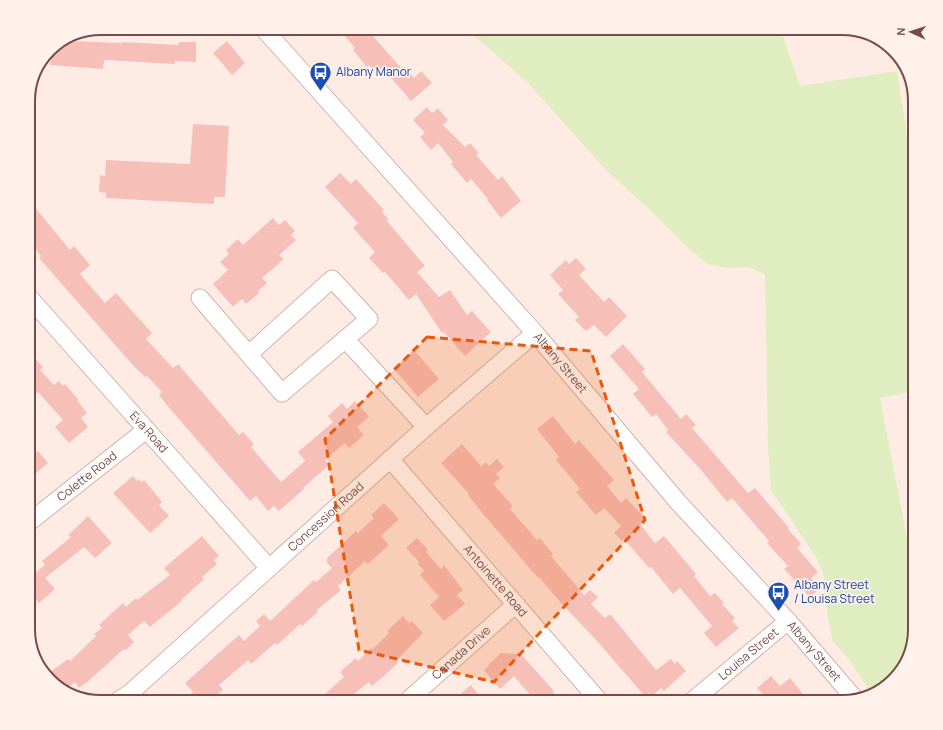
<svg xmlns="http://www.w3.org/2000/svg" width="943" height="730" font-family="Manrope,sans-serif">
<rect width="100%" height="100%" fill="#feece4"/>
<path fill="#dfedc1" d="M466 28H780L800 86 897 71 915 186V391L880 398 911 559H915V629L900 674 874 695H872L850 661 832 640 825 598 824 576 816 557 771 490 768 447 765 275 749 267 727 268 708 264 688 248 651 211 607 171 527 82Z"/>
<path fill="#f6c0b9" d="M338 28H366L401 68 404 66 414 78 421 71 432 83 411 101 386 72 380 77 369 65 367 67 353 50 355 48Z
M68 41 122 43V42L179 45V42H196V62L175 61V64L104 60 103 69 50 65 51 59 43 58 53 46Z
M227 41 245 63 232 75 213 53Z
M427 107 432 113 438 108 448 120 443 125 465 147 470 143 479 153 476 155 498 180 502 176 521 201 501 218 487 200 488 199 471 179 467 183 451 164 453 162 438 143 431 150 420 137 425 133 413 120Z
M193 124 229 126 225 197H214V204L106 198V193L99 192 100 175 105 176 106 160 190 164Z
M340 173 351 184 356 179 384 210 382 212 388 219 387 221 425 266 417 272 439 297 450 290 467 315 472 311 491 332 465 356 444 332 442 333 416 294 409 300 385 272 383 273 369 258 375 252 353 228 358 223 325 187Z
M28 199 70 250 74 246 90 265 80 274 105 303 116 293 152 333 146 339 173 368 178 364 239 435 243 432 254 444 251 447 281 482 305 461 298 452 333 422 328 416 342 403 347 409 355 401 369 417 357 427 364 435 349 448 345 443 325 460 329 465 303 488 304 489 279 511 274 506 268 511 256 496 250 501 171 410 159 395 162 392 147 376 145 377 131 363 39 258 41 256 28 240Z
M273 218 279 225 285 220 295 231 291 235 296 240 279 255 284 259 262 278 267 283 258 291 259 293 246 304 242 299 233 307 213 284 228 270 220 262 229 254 226 250 238 239 243 245Z
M576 258 586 269 579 275 604 302 609 297 627 316 606 337 594 325 586 331 575 320 579 317 558 294 563 290 550 275 566 260 569 264Z
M623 344 645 369 642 372 681 419 686 414 696 425 692 428 748 493 755 488 789 528 788 529 801 544 797 548 818 572 811 578 820 588 810 597 784 569 788 566 767 543 769 541 732 498 727 502 701 470 666 432 668 430 656 414 652 417 633 394 639 389 610 356Z
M28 350 43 367 40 370 54 385 59 381 63 386 65 384 78 399 77 400 87 413 81 418 88 427 69 443 55 427 63 420 38 392 28 401Z
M414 350 439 379 418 397 393 368Z
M553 416 575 444 579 440 614 480 607 486 621 503 626 498 646 519 640 524 655 543 664 536 696 574 694 576 710 596 715 593 724 603 722 604 735 618 732 621 739 628 716 647 704 633 712 626 680 588 673 594 651 567 649 568 624 539 622 541 614 533 621 526 604 508 596 515 576 492 580 489 556 460 559 457 537 429Z
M462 444 481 466 486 462 489 466 497 459 504 467 496 474 500 478 493 484 513 506 510 509 537 540 540 538 553 554 551 556 584 595 590 590 598 597 591 604 605 618 610 614 656 670 671 659 675 664 677 661 686 671 664 691 661 688 648 700 597 641 561 603 539 577 538 578 479 509 468 495 469 494 441 463Z
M38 451 48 463 28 480V459Z
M133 476 137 481 139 479 141 482 144 480 162 502 159 505 169 516 150 533 113 493Z
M384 503 399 519 381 536 389 545 368 564 365 561 338 586 341 590 317 610 318 612 302 626 300 624 277 645 275 643 251 664 248 660 219 685 223 690 209 702H181L193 692 185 683 239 635 244 641 260 626 256 621 264 614 270 621 314 580 316 582 332 568 327 563V558L356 531 358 533 374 518 371 515Z
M88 516 112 543 95 558 84 547 45 578 55 589 39 603 28 591V579L45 565 42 561 71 537 68 535Z
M202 536 219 556 214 560 217 564 202 577 204 579 181 600 182 601 150 627 144 621 128 635 134 642 126 650 124 649 86 683 79 688 75 682 66 690 61 688 49 673 68 659 70 661 96 636 94 634 102 628 99 625 123 603 126 607 136 598 137 600 170 575 164 568Z
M417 538 428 550 426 552 441 569 444 565 463 590 457 595 465 604 444 621 430 605 439 597 420 575 424 571 418 564 419 562 406 548Z
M403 616 409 623 412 621 423 633 397 660 399 662 385 675 372 686 369 682 353 695 354 696 348 702H316L344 677 340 672 356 658 358 661 371 648 372 650 389 633 387 631Z
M519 652 554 691 553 692 561 702H536L514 676 500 689 484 670 489 666 488 665 490 663 501 653 517 654Z
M771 676 780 686 790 678 810 702H770L757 688Z
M471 685 484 702H451Z"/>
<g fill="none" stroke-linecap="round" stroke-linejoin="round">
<defs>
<g id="minor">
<path id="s1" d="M263 28 535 333 678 502 788 621 855 699"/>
<path id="s2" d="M28 296 269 568"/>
<path d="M200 298 282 393 369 319 332 279 249 354"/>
<path d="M345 339 426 427"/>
<path id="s3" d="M390 459 600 702"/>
<path id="s4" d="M28 523 146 430"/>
<path id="s5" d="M116 702 130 693 426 427 535 333"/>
<path id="s6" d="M406 702 516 604"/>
<path id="s7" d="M691 702 788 621"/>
</g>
</defs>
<use href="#minor" stroke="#d3b2ab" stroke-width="19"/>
<use href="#minor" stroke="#fff" stroke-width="17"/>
</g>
<path fill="#e8590c" fill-opacity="0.2" stroke="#e8590c" stroke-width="3" stroke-dasharray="8 5" stroke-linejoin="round" d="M427 337 591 351 645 520 494 682 359 650 325 439Z"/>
<defs>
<symbol id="bus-pin" viewBox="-11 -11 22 30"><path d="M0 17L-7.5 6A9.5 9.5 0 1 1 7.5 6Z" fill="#1a4fb4" stroke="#fff2ec"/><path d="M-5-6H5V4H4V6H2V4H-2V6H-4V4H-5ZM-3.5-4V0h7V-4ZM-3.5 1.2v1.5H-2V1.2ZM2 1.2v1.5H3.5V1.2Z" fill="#fff"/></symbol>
</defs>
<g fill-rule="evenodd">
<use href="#bus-pin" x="308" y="60" width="25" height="34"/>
<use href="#bus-pin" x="766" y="580" width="25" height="34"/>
</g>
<g text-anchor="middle" stroke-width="3.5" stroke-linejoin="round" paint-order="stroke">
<g font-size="12" fill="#164399" stroke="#fff2ec" text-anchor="start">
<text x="336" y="76">Albany Manor</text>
<text x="794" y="589">Albany Street<tspan x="794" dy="14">/ Louisa Street</tspan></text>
</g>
<g font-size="12" fill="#794b47" stroke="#fff2ec">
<text dy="4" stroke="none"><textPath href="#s1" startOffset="448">Albany Street</textPath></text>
<text dy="4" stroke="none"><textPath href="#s2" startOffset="182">Eva Road</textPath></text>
<text dy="4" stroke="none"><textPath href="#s4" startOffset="75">Colette Road</textPath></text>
<text dy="4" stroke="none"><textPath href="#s5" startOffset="280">Concession Road</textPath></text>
<text dy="4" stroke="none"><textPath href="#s3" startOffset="161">Antoinette Road</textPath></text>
<text dy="4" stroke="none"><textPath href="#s1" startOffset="832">Albany Street</textPath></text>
<text dy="4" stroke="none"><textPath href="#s6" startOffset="74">Canada Drive</textPath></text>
<text dy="4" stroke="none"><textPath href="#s7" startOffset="75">Louisa Street</textPath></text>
</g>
</g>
<path d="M0 0H943V730H0ZM101 35H842A66 66 0 0 1 908 101V629A66 66 0 0 1 842 695H101A66 66 0 0 1 35 629V101A66 66 0 0 1 101 35Z" fill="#fff2ec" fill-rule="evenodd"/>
<path fill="none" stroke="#794b47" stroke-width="2" d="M101 35H842A66 66 0 0 1 908 101V629A66 66 0 0 1 842 695H101A66 66 0 0 1 35 629V101A66 66 0 0 1 101 35Z"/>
<g transform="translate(911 32) rotate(273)" stroke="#fff2ec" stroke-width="3" paint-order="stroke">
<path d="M0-3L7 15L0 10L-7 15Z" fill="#794b47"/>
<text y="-6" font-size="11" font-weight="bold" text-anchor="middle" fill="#794b47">N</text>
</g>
</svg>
